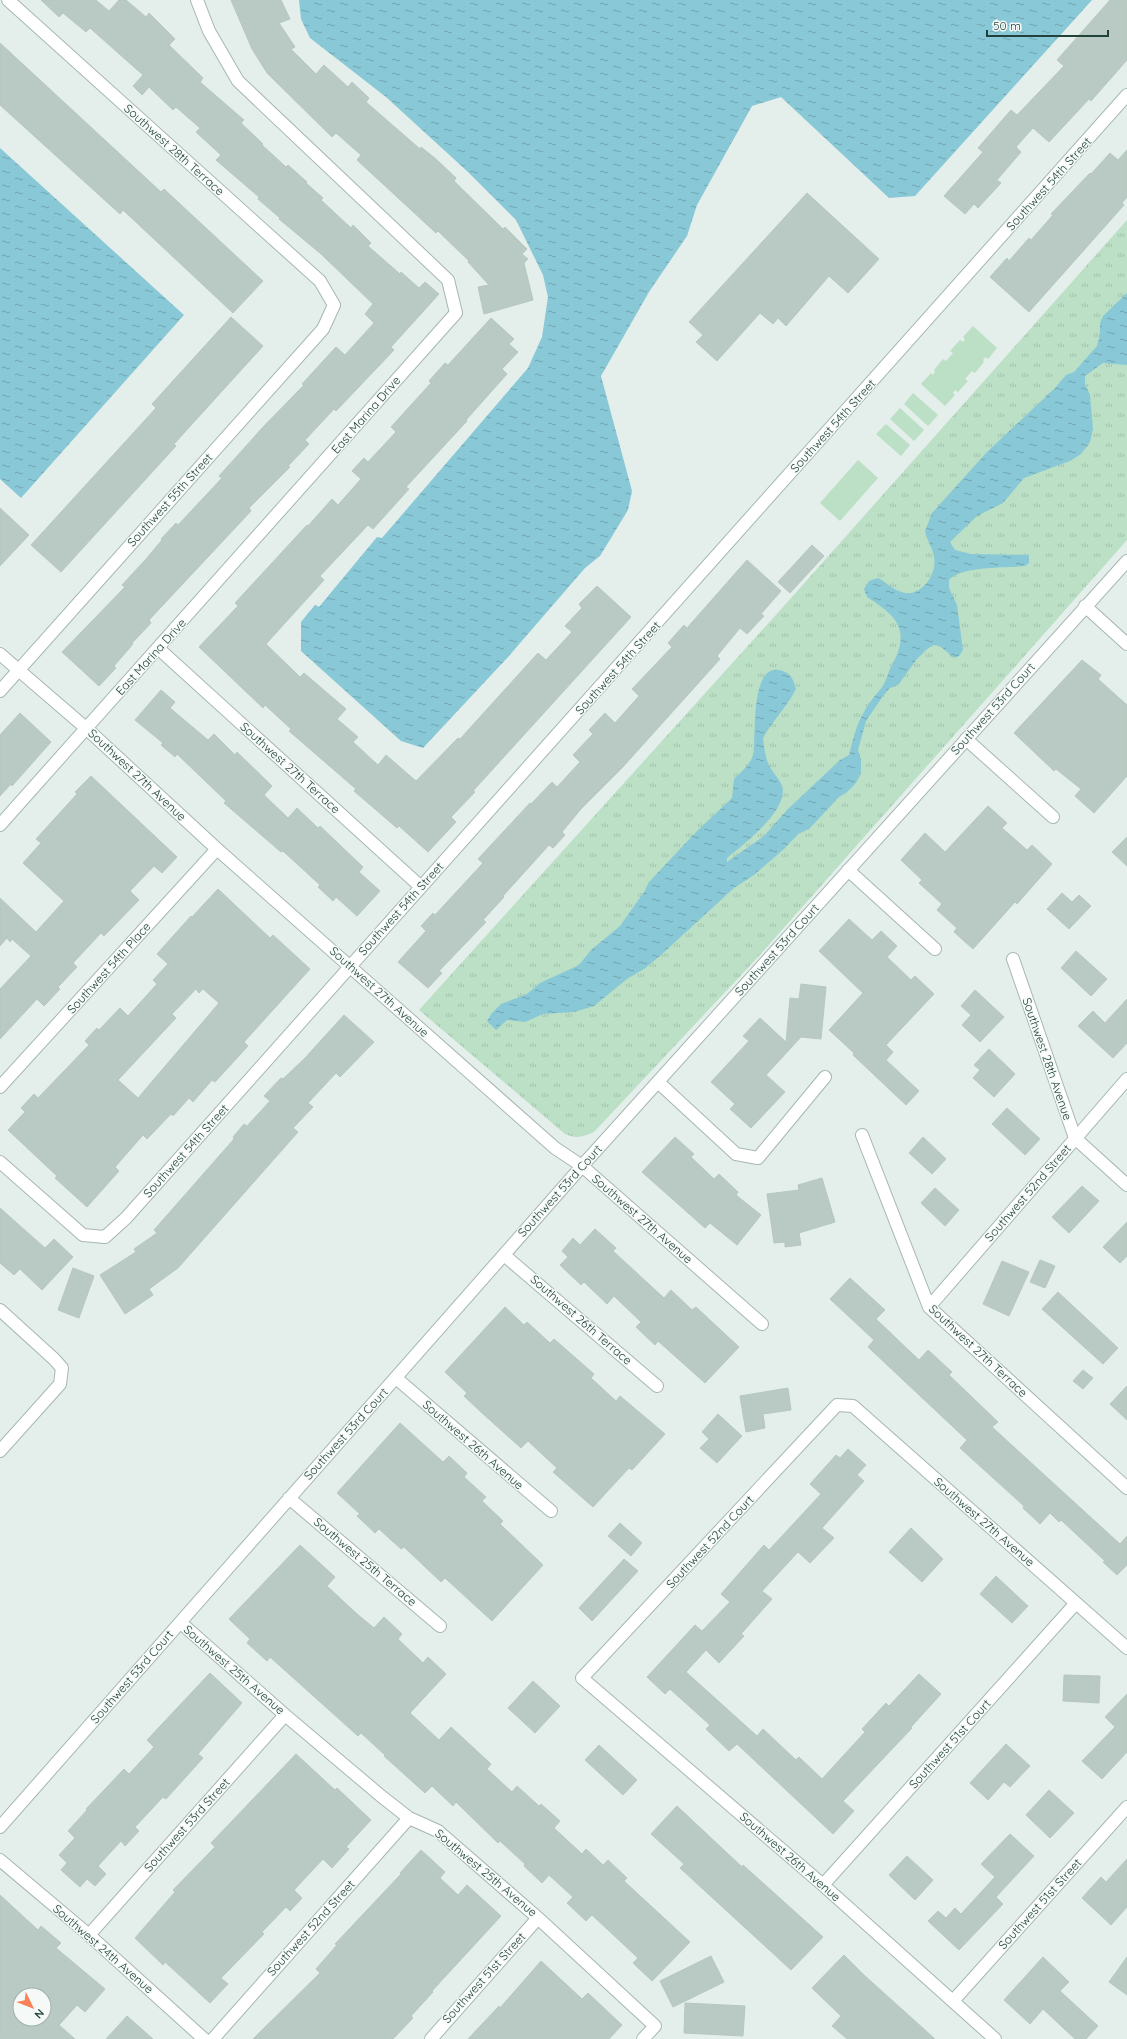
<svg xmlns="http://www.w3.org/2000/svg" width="1127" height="2039" font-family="Quicksand,sans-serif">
<defs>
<pattern id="grass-tufts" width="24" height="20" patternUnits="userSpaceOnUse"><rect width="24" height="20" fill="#bbe0c6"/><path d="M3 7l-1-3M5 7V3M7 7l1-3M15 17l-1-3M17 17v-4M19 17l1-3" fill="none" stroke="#a0c1ab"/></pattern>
<pattern id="water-ripples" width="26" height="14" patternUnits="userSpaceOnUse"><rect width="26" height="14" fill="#89c8d6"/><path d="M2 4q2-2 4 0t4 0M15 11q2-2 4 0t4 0" fill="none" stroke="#70a4af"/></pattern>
</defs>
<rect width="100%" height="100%" fill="#e4eeea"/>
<path fill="url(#grass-tufts)" d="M1127 220V540L758 957 594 1132C583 1137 577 1139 565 1134L419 1010 792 597Z"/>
<path fill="#bbe0c6" d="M973 326 997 348 988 359 985 357 983 360 984 362 975 373 972 371 965 379 968 381 958 392 955 390 953 393 955 395 945 406 921 384 931 373 933 375 935 372 934 370 943 359 946 361 953 353 950 351 960 340 963 342 965 339 963 337Z
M913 393 938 415 928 426 904 404Z
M900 408 924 430 914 441 890 419Z
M886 424 910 445 901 456 876 434Z
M858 460 878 478 840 521 820 503Z"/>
<path fill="url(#water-ripples)" d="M299 0H1092L915 196 889 198 781 97 752 106 697 205 687 236 649 292 601 376 632 491 628 510 600 556 585 568 508 657 423 748 401 741 301 651V622L315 605 319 607 377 537 382 538 528 368 542 337 548 297 543 275 516 220 468 172 386 97 310 38 301 19Z
M0 148 184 315 21 498 0 479Z
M1127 293V365L1103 363 1085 376V384L1090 395 1093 429 1090 442 1081 454 1070 461 1024 478 1003 503 977 516 950 542 955 550 971 554 1029 555V563L1025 566C1006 568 961 566 949 580V588L957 605 963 650 959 656 954 658 940 646 934 645 927 649 917 659 898 685 890 688 883 696 866 721 858 750 861 760V773L856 783 846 793 839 797 809 829 798 834 784 849 754 875 734 888 660 956 644 969 627 979 594 1006 574 1012 543 1014 525 1022 507 1020 496 1030 487 1021 492 1013 501 1004 527 994 540 983 579 965 591 950 620 926 644 892 649 882 696 832 732 798 734 779C742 771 750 765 753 755 757 739 748 655 785 672 792 675 794 682 796 689 787 707 773 720 763 738 764 746 765 757 769 765 772 772 779 778 782 786 790 809 743 845 727 858V862L764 836 787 810 840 760 849 755C853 740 856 725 864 712 869 702 876 695 882 687 887 680 888 672 892 665 911 630 897 616 867 597L864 589 869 581 878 578C886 582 893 590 902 592 920 599 938 574 934 557 933 548 927 541 925 531L932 513 987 452 1055 388 1066 375 1074 372 1097 346 1100 335V323L1103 316Z"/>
<path fill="#b9c9c3" stroke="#b6c8c1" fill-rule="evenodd" d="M41 0H96L109 11 119 0H126L146 17 149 13 175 39 169 45 203 78 200 82 244 120 241 123 263 144 262 145 286 167 288 165 307 182 306 183 323 198 321 200 351 228 353 225 371 243 368 246 400 274 401 272 419 288 425 282 439 294 391 347 394 350 336 411 334 409 305 440 309 444 288 466 290 467 249 508 251 511 149 620 151 623 132 643 133 644 114 666 116 668 99 686 62 652 125 587 122 585 146 559 162 540 161 539 176 523 178 525 222 478 219 476 264 426 304 385 302 384 336 347 345 355 374 323 365 314 373 304 321 254 279 219 280 218 258 199 259 197 216 160 221 155 196 132 200 128 176 107 173 110 149 87 142 95 133 86 143 75 90 28 86 32 63 13 59 17Z
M231 0H281L290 19 279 23 295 47 291 49 316 74 324 65 348 87 352 82 369 98 366 102 420 149 421 147 436 159 456 178 454 181 503 229 505 227 527 249 522 254 528 259 524 263 533 300 484 314 478 287 489 285 468 262 469 261 438 231 436 233 357 160 361 155 336 133 332 137 267 73 252 49Z
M1110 0H1127V60L1091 101 1089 99 1049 142 1033 128 1016 147 1021 152 997 180 1001 183 978 208 974 204 965 214 944 196 983 152 978 148 1011 110 1017 115 1064 66 1057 60Z
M0 43 161 192 164 189 263 281 233 313 123 210 120 214 0 105Z
M1127 150V197L1122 203 1124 205 1029 312 990 277 1007 258 1009 261 1029 238 1031 240 1053 215 1051 214 1090 173 1091 174 1110 153 1118 160Z
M807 193 879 259 848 293 829 276 786 326 778 318 773 324 760 313 717 361 696 342 703 335 689 322Z
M231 317 263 346 174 444 176 446 61 572 31 545 156 408 152 404Z
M491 318 514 339 509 344 518 352 502 369 507 374 466 420 467 421 406 487 409 489 373 529 368 525 320 576 324 580 266 644 300 677 304 673 346 709 337 719 358 737 353 742 378 765 386 755 416 781 458 738 460 739 538 653 546 660 572 632 565 626 582 608 579 604 597 586 631 617 473 791 475 792 451 817 456 822 428 852 399 826 397 828 354 791 356 789 289 731 291 729 265 705 263 708 199 647 238 606 235 603 307 525 308 526 332 499 338 505 361 479 352 471 364 458 368 462 396 432 391 427 431 383 429 381 445 363 448 365Z
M0 508 29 535 0 566Z
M812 545 824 556 790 593 778 582Z
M747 560 781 591 761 614 764 616 747 634 740 628 717 656 720 659 622 768 581 809 562 832 565 835 553 848 549 845 503 896 504 897 483 920 486 922 439 971 442 973 428 988 398 962 426 931 421 926 433 913 435 915 483 863 478 859 530 803 531 804 552 782 557 787 580 762 573 755 593 734 589 730 605 713 615 723 639 696 632 689 672 647 668 643 684 625 687 628Z
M1082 660 1101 675 1098 679 1127 705V776L1094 813 1075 796 1081 789 1056 769 1054 771 1014 733Z
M161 690 175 702 170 708 208 740 214 734 235 755 237 752 272 786 264 795 288 818 297 808 318 828 320 826 363 867 359 872 380 891 357 916 336 897 333 901 318 887 320 885 283 851 281 852 224 803 226 801 177 754 175 757 161 745 163 743 135 720Z
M20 713 51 742 12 786 11 784 0 796V735Z
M91 776 177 857 162 873 154 866 130 891 139 900 104 936 101 933 73 963 77 967 58 987 60 989 44 1006 37 999 0 1039V989L31 956 12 939 10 942 7 938 0 946V898L36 932 64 901 23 863 41 843 36 839 77 794 75 792Z
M988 806 1007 823 1002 828 1027 850 1032 845 1052 864 1017 904 1015 902 973 949 954 932 957 928 937 910 942 904 919 883 922 880 901 860 925 833 945 852Z
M1127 837V866L1112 852Z
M218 889 270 938 273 935 310 969 244 1042 248 1046 215 1082 212 1080 193 1102 189 1098 173 1116 171 1114 147 1139 143 1135 115 1167 119 1171 87 1207 55 1178 57 1176 8 1130 25 1112 21 1108 34 1094 38 1098 89 1045 85 1041 97 1028 99 1030 120 1008 128 1016 157 984 153 980 168 964 157 954 191 916 192 917ZM196 989 199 993 203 989 219 1003 138 1098 118 1080 176 1018 172 1014Z
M1062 893 1072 902 1079 895 1091 906 1069 929 1047 909Z
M849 919 872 940 881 931 897 946 887 957 911 980 915 976 934 994 886 1045 893 1052 886 1060 919 1091 906 1105 853 1055 854 1053 829 1030 863 993 819 951Z
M1076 951 1107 979 1091 996 1061 968Z
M801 984 826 987 821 1039 801 1037 766 1075 785 1092 751 1128 730 1109 735 1104 711 1082 749 1041 743 1036 760 1018 786 1042 790 998 799 999Z
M975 990 1004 1017 980 1042 962 1025 971 1015 961 1006Z
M1127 999V1043L1113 1058 1078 1026 1093 1011 1105 1023Z
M344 1015 374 1042 340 1077 336 1073 308 1103 313 1107 293 1128 298 1132 178 1268 149 1289 153 1295 125 1314 100 1275 136 1252 134 1249 157 1233 154 1230 234 1139 233 1137 244 1124 247 1126 270 1101 264 1096 281 1078 283 1079 305 1058Z
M989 1049 1015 1074 994 1097 973 1078 980 1070 974 1065Z
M1007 1108 1040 1139 1025 1155 992 1124Z
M675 1137 694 1154 691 1157 714 1179 719 1174 738 1192 736 1195 761 1215 737 1245 710 1223 705 1228 642 1172Z
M923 1137 946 1159 932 1174 909 1153Z
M822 1178 835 1222 799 1233 801 1245 785 1247V1242L774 1243 767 1194 799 1190 798 1185Z
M1082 1186 1099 1201 1069 1233 1052 1217Z
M935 1188 959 1210 945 1226 921 1203Z
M0 1208 45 1248 54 1239 73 1257 42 1290 20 1269 14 1275 0 1263Z
M1127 1222V1256L1120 1263 1103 1247Z
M595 1229 616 1248 613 1251 664 1298 671 1290 692 1310 696 1307 739 1347 705 1383 658 1341 655 1345 636 1327 641 1322 614 1296 607 1304 584 1282 581 1285 560 1265 568 1257 562 1251 573 1238 580 1245Z
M1040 1260 1055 1266 1045 1288 1030 1282Z
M1002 1261 1029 1272 1009 1316 983 1304Z
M73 1268 94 1276 79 1318 58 1310Z
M850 1278 885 1310 876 1319 919 1360 928 1350 952 1372 949 1375 998 1422 992 1427 1120 1544 1127 1536V1565L1117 1575 1103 1562 1105 1561 1061 1520 1059 1522 1050 1513 1040 1524 1023 1508 1024 1506 960 1448 967 1440 868 1347 874 1340 830 1299Z
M1058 1292 1118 1348 1103 1364 1042 1309Z
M505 1307 524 1325 527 1322 550 1343 554 1339 594 1374 591 1378 616 1401 620 1396 665 1434 632 1470 629 1468 593 1507 553 1472 557 1468 528 1441 521 1448 482 1413 464 1396 467 1393 445 1372Z
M1083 1370 1093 1378 1083 1389 1073 1381Z
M1127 1386V1420L1110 1404Z
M788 1388 791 1410 763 1414 765 1428 746 1432 740 1396Z
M718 1414 742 1436 717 1463 700 1448 709 1439 702 1432Z
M400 1423 443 1462 449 1456 467 1473 464 1477 486 1497 482 1501 503 1521 500 1524 543 1565 492 1621 445 1578 441 1582 404 1547 401 1549 379 1529 375 1533 357 1516 360 1514 337 1493Z
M848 1449 866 1465 857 1475 864 1481 822 1528 834 1538 810 1563 798 1552 762 1591 772 1599 741 1634 744 1636 719 1663 706 1650 686 1672 757 1736 763 1729 796 1760 799 1757 822 1779 865 1732 862 1729 886 1703 889 1706 919 1674 941 1694 911 1727 912 1728 843 1801 854 1811 833 1834 737 1744 729 1751 706 1729 710 1725 670 1689 665 1694 647 1677 695 1625 702 1631 730 1602 721 1594 764 1545 769 1550 821 1494 810 1484 836 1455 840 1458Z
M620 1523 642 1543 631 1556 608 1536Z
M911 1528 943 1559 922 1582 889 1552Z
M300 1545 335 1577 327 1586 357 1614 374 1628 384 1617 402 1634 398 1639 423 1663 428 1657 446 1674 410 1713 439 1740 451 1727 491 1764 487 1769 512 1792 517 1786 539 1806 541 1804 560 1821 554 1828 582 1854 586 1849 603 1865 608 1860 627 1878 624 1881 690 1942 652 1981 633 1963 638 1958 592 1915 586 1921 567 1903 573 1897 549 1875 542 1883 524 1866 525 1864 500 1841 498 1843 456 1802 453 1806 432 1786 425 1793 384 1756 385 1755 361 1733 358 1736 270 1657 267 1661 247 1643 250 1639 229 1619Z
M624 1559 638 1571 592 1621 579 1608Z
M996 1576 1028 1606 1012 1623 980 1594Z
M210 1673 242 1703 198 1754 203 1758 166 1799 163 1797 135 1827 139 1831 125 1846 121 1841 98 1866 106 1874 95 1886 87 1879 80 1887 61 1870 67 1863 59 1855 75 1838 68 1831 87 1810 86 1809 124 1769 129 1774 154 1747 147 1740Z
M1064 1675 1100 1676 1099 1703 1063 1701Z
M533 1681 560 1706 535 1733 508 1708Z
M1127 1694V1752L1102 1779 1082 1761 1115 1727 1105 1717Z
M1006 1744 1030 1766 1010 1787 1004 1782 988 1800 970 1783Z
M599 1745 637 1780 623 1795 585 1760Z
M296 1754 335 1790 337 1788 371 1820 346 1847 349 1849 332 1868 323 1859 294 1890 302 1898 290 1911 286 1907 262 1932 264 1934 221 1978 228 1984 210 2003 165 1962 163 1965 135 1938 175 1892 173 1890 215 1847 211 1843Z
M1049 1790 1074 1813 1050 1838 1026 1815Z
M677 1806 742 1867 743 1865 823 1937 791 1970 680 1868 684 1864 651 1834Z
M1010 1834 1034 1856 996 1897 1003 1904 959 1950 928 1921 938 1911 946 1918 955 1908 961 1914 995 1877 981 1864Z
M421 1850 445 1872 440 1878 458 1895 467 1885 501 1916 432 1991 433 1992 411 2016 413 2018 393 2039H253L320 1973 316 1969 337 1945 335 1944 401 1874 400 1873Z
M907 1856 933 1880 915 1900 889 1875Z
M1127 1859V1907L1111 1925 1082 1898 1101 1877 1106 1882Z
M0 1895 38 1930 41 1926 61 1943 56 1948 105 1989 85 2012 77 2005 59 2025 75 2039H0ZM20 1995H44V2019H20Z
M844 1955 864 1975 935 2039H847L832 2026 841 2016 812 1988Z
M711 1956 724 1982 673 2007 660 1981Z
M1043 1957 1069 1982 1060 1991 1098 2026 1086 2039H1075L1043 2009 1030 2024 1004 2000Z
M1127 1957V1995L1109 1982Z
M541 1961 582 1999 588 1993 622 2025 609 2039H468L499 2006 500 2008Z
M685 2003 745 2006 743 2036 684 2033Z
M127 2016 153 2039H106Z"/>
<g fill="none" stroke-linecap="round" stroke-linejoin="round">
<defs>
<path id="minor" d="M1085 606 1127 644
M159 649 421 887
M0 654 87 729 217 849 555 1148 582 1166 762 1324
M0 691 323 329 334 305 320 281 8 0
M966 739 1053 817
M0 825 456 313 448 280 238 81 209 31 197 0
M848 870 935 949
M1013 959 1075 1138 1127 1185
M658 1082 736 1154 758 1158 825 1077
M0 1087 217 849
M862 1135 929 1307 1127 1488
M0 1162 83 1235 105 1237 126 1218 1127 95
M504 1255 657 1386
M929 1307 1127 1079
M0 1310 54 1359 62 1368 60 1384 0 1451
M396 1378 551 1511
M289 1498 440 1626
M181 1623 285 1715 381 1796 409 1818 438 1831 538 1918 655 2026 643 2039
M0 1827 582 1166 1127 561
M0 1860 89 1935 204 2039
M823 1885 1076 1603
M89 1935 285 1715
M953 2001 1127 1807
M213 2039 409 1818
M431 2039 538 1918
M995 2039 823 1885 582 1678 837 1405 853 1406 1127 1648"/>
</defs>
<use href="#minor" stroke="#a6b7b2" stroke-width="14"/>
<use href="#minor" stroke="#fff" stroke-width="12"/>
</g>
<g text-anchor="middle" stroke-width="3" stroke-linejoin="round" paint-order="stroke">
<g font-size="12" fill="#22413a" stroke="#f5faf8">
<text transform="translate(174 150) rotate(42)" y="4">Southwest 28th Terrace</text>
<text transform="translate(1049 184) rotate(-48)" y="4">Southwest 54th Street</text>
<text transform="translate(366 415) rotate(-49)" y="4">East Marina Drive</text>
<text transform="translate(833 426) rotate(-48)" y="4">Southwest 54th Street</text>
<text transform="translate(170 500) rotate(-48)" y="4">Southwest 55th Street</text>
<text transform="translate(151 657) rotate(-48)" y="4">East Marina Drive</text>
<text transform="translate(618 668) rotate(-48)" y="4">Southwest 54th Street</text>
<text transform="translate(993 709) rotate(-48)" y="4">Southwest 53rd Court</text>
<text transform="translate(290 768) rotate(42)" y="4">Southwest 27th Terrace</text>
<text transform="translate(137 775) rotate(43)" y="4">Southwest 27th Avenue</text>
<text transform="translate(401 909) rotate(-48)" y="4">Southwest 54th Street</text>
<text transform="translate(777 950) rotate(-48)" y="4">Southwest 53rd Court</text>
<text transform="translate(109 968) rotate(-48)" y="4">Southwest 54th Place</text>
<text transform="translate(379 992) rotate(42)" y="4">Southwest 27th Avenue</text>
<text transform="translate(1047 1059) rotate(71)" y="4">Southwest 28th Avenue</text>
<text transform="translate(186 1151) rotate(-48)" y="4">Southwest 54th Street</text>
<text transform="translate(560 1191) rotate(-48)" y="4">Southwest 53rd Court</text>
<text transform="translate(1028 1193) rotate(-49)" y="4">Southwest 52nd Street</text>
<text transform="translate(642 1219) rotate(41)" y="4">Southwest 27th Avenue</text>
<text transform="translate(581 1320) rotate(41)" y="4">Southwest 26th Terrace</text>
<text transform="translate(978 1351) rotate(43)" y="4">Southwest 27th Terrace</text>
<text transform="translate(346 1434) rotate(-48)" y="4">Southwest 53rd Court</text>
<text transform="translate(473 1445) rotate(41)" y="4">Southwest 26th Avenue</text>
<text transform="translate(984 1522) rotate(41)" y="4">Southwest 27th Avenue</text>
<text transform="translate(710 1542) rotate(-47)" y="4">Southwest 52nd Court</text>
<text transform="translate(365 1562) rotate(40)" y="4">Southwest 25th Terrace</text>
<text transform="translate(234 1670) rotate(41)" y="4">Southwest 25th Avenue</text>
<text transform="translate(132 1677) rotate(-49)" y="4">Southwest 53rd Court</text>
<text transform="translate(950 1744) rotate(-48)" y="4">Southwest 51st Court</text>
<text transform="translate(187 1825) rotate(-48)" y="4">Southwest 53rd Street</text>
<text transform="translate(790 1857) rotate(41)" y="4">Southwest 26th Avenue</text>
<text transform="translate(486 1873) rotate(40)" y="4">Southwest 25th Avenue</text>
<text transform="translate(1040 1904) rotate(-48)" y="4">Southwest 51st Street</text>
<text transform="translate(311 1928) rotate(-48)" y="4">Southwest 52nd Street</text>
<text transform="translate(103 1949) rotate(41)" y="4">Southwest 24th Avenue</text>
<text transform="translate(484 1978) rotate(-48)" y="4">Southwest 51st Street</text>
</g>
</g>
<g transform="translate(32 2007) rotate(133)"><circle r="19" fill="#f5faf8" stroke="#a1b0ac"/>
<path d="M0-3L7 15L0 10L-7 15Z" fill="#fa8256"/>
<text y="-6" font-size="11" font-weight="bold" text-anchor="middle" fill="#22413a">N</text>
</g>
<path d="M987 30v6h121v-6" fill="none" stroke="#22413a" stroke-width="2"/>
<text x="993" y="30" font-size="12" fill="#22413a" stroke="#f5faf8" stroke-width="3" paint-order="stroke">50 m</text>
</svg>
